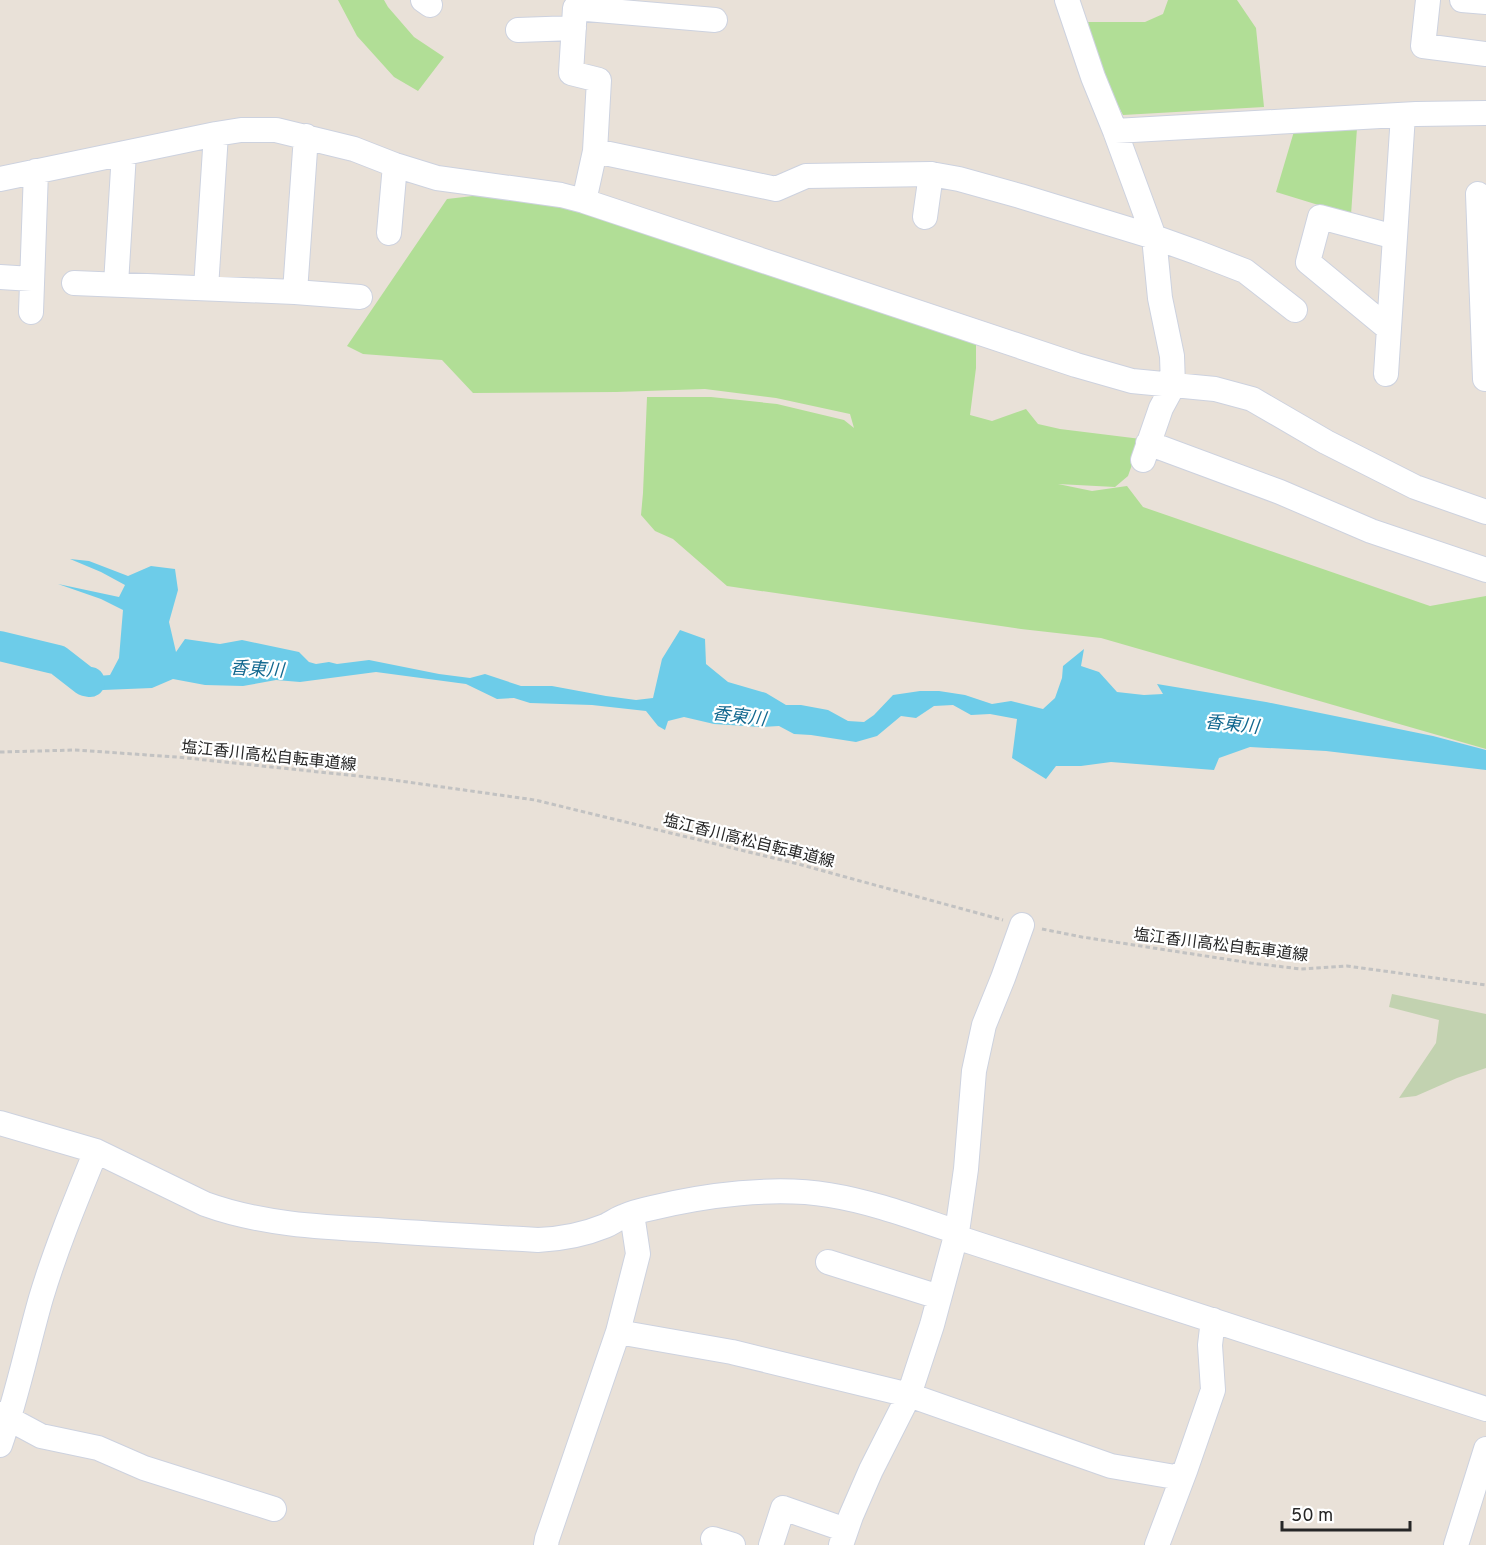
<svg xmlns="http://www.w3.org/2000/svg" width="1486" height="1545" font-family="Overpass,'Noto Sans JP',sans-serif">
<rect width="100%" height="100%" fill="#e9e1d8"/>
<path fill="#b1de96" d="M338 0H384L388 7 414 37 444 57 418 91 394 77 357 36Z
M1168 0H1237L1256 28 1264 107 1123 115 1100 71 1088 22H1145L1163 14Z
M1295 128H1357L1351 215 1276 192Z
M490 194 557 203 976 342V368L970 415 992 421 1026 409 1038 424 1060 429 1141 439 1128 476 1115 487 1058 484 1092 491 1127 486 1143 507 1430 606 1486 596V749L1101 638 1021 629 727 586 673 539 655 531 641 515 643 493 647 397H711L777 404 844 420 854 428 850 414 776 398 705 389 616 392 473 393 442 360 363 354 347 346 447 199Z"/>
<path fill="#c2d2b0" d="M1392 994 1486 1014V1068L1457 1078 1416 1096 1399 1098 1436 1043 1439 1020 1389 1007Z"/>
<path fill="#6dcce9" d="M70 559 89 561 128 576 151 566 175 569 178 590 169 622 176 652 185 639 220 644 242 640 299 652 309 662 316 664 329 662 337 664 369 660 439 674 470 678 485 674 521 686H552L606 696 636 700 653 698 662 659 680 630 705 639 706 664 728 682 766 693 786 705H801L828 710 848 721 864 722 874 715 893 695 920 691H939L965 695 992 704 1011 701 1043 709 1055 698 1062 678 1063 666 1084 649 1081 666 1099 672 1117 692 1144 695 1163 694 1157 684 1266 702 1433 736 1486 750V770L1326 751 1250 747 1219 758 1214 770 1111 762 1081 766H1056L1046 779 1012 758 1017 719 990 714 971 715 953 705 934 706 916 718 901 716 877 736 856 742 811 735 794 734 779 726 761 727 714 724 684 717 668 721 665 730 658 726 646 711 592 705 530 703 514 698 497 699 466 684 376 672 300 682 276 680 243 686 205 685 173 679 152 688 103 690 95 687 87 688 71 679 62 672 58 660 71 663 86 677 110 675 119 658 123 610 101 599 58 584 119 597 125 585 101 572Z"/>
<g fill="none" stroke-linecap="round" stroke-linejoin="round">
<path stroke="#6dcce9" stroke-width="30" d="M0 646 58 660 85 681 90 682"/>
<defs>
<path id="minor" d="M423 0 430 5
M1067 0 1093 77 1115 131 1154 237 1160 298 1172 356 1173 386 1161 408 1143 460
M1428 0 1423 46 1486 54
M1462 0 1486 2
M518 30 574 28
M1115 131 1416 114 1486 113
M595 151 776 189 806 176 931 174 959 179 1020 196 1154 237 1196 252 1245 271 1295 310
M0 179 216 134 241 130H276L354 149 395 165 437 178 561 195 584 201 1076 365 1132 381 1215 389 1252 399 1326 442 1415 487 1486 512
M1478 194 1485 379
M584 201 595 151 599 80 571 73 575 8 715 20
M925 217 931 174
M389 233 395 165
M0 277 32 279
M74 283 295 292 360 297
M116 284 124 153
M206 288 216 134
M295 292 306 136
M31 312 36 171
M1389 329 1308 262 1320 217 1395 237
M1386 374 1403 115
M1148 443 1280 492 1371 531 1486 570
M0 1123 96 1151 205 1204C260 1224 319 1227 377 1230 431 1234 484 1237 538 1240 561 1239 583 1235 605 1226 612 1223 618 1218 625 1216 634 1212 643 1210 652 1208 706 1195 774 1186 829 1195 873 1202 915 1218 957 1232
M956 1237 1486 1409
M828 1262 939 1297
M618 1332 732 1352 909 1395 1111 1466 1175 1477 1185 1471 1213 1390 1210 1345 1213 1320
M0 1414 41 1436 98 1448 144 1468 274 1509
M0 1445C17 1397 27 1347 41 1298 56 1248 76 1200 96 1151
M713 1539 733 1545
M546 1545 547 1539 618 1332 638 1254 632 1214
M771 1545 783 1508 846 1530
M841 1545 851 1516 871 1470 909 1395 932 1325 957 1232 966 1169 974 1071 984 1025 1003 978 1022 925
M1157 1545 1185 1471
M1456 1545 1486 1449"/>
</defs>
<use href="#minor" stroke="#cdd2df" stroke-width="26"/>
<path stroke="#c2c2c2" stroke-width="3" stroke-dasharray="4.5 3" stroke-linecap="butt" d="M0 752 75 750 177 757 386 779 535 800 798 864 1003 920
M1042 929 1082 937 1251 963 1301 969 1347 966 1486 985"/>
<use href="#minor" stroke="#fff" stroke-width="24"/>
</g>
<g text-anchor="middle" stroke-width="4.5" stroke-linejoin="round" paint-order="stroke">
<g font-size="16" fill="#262626" stroke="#fff">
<text transform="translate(269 755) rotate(6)" y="6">塩江香川高松自転車道線</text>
<text transform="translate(749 840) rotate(14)" y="6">塩江香川高松自転車道線</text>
<text transform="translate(1221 944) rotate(7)" y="6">塩江香川高松自転車道線</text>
</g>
<g font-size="18" font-style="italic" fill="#12688f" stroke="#fff">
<text transform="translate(257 669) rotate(3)" y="6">香東川</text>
<text transform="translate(739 716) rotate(7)" y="6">香東川</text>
<text transform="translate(1232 724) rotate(6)" y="6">香東川</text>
</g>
</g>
<path d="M1282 1521v9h128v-9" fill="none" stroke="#262626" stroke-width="3"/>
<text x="1291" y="1521" font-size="18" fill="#262626" stroke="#ffffff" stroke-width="4.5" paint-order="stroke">50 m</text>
</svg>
